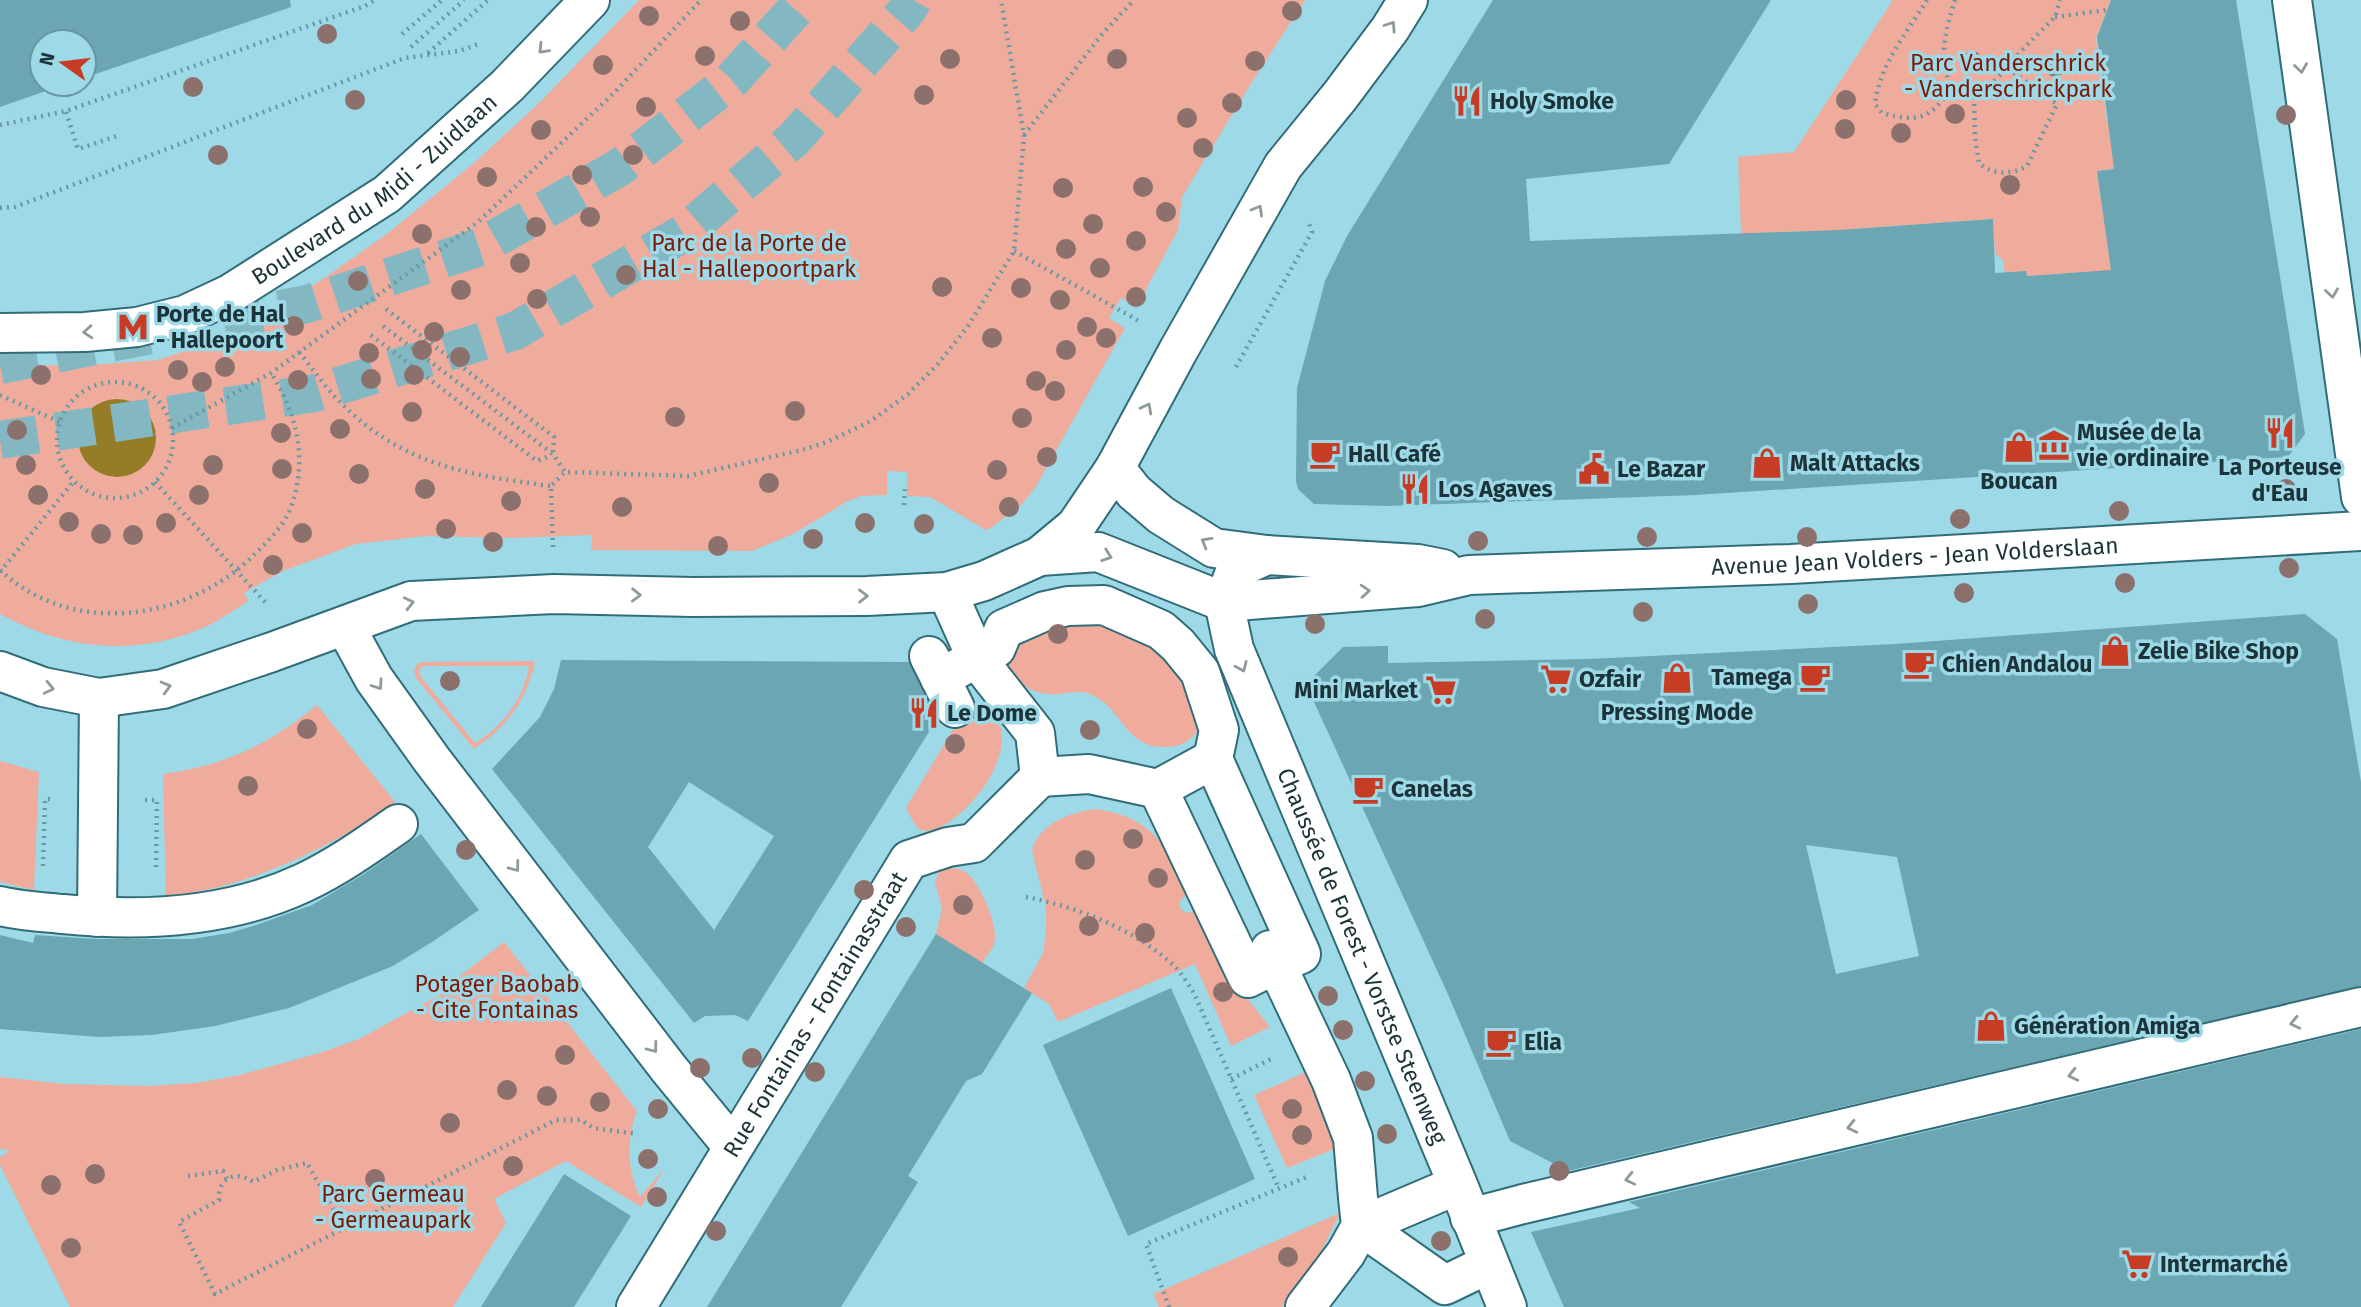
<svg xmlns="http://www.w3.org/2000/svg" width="2361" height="1307" font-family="'Fira Sans',sans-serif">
<rect width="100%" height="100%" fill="#9dd9e6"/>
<path fill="#efac9d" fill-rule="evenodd" d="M639 0H1305L1247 90 1182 197 1178 230 1137 306 1121 298 1109 318 1125 328 1035 488 1021 505 991 528 986 530 930 497 907 496V472L887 471V495L861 496 848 501 793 534 752 551 591 550 592 535 513 538 426 536 356 544 283 571 244 593 248 601C235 609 221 620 207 626 137 658 65 650 0 614V364L74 366 158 360 212 342 262 317 323 279 388 233 474 163 538 104Z
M1893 0H2111L2096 38 2107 123 2140 118 2147 164 2097 171 2104 221 2169 310 2084 272 2027 276 2005 273 2003 260 1995 254 1993 219 1947 222 1914 291 1909 225 1864 228 1867 263 1806 265 1804 231 1760 233 1763 300 1745 331 1738 157 1794 152Z
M1102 619 1175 658 1201 726C1193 739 1183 747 1167 747 1124 749 1123 707 1090 694 1079 690 1069 693 1058 694 1035 696 1018 684 1002 668L1004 650 1028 631Z
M535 661C527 700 507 727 474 749L416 678 414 671 417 664 423 662ZM424 666H529C524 699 502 727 475 743L421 677 419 669Z
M971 700C1052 728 952 843 921 830 914 827 910 814 906 808Z
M317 705 395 802C339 844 238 893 166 895L163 774C224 766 270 744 317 705Z
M0 761 39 772 34 890 0 882Z
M1095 809C1153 816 1170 850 1192 898L1187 896 1182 898 1179 903 1180 908 1186 913 1192 912 1196 905 1234 982 1270 1027 1231 1046 1195 964 1058 1022 1049 1004 1024 988 1043 953 1046 931V907L1032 851C1039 823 1070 813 1095 809Z
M952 868C958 869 962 869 967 873 980 884 996 921 995 938 995 948 987 955 982 963L936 934 942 909 935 882 940 870Z
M504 942 637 1111C626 1140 627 1169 640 1197L665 1168 641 1207 566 1161 494 1199 506 1223 453 1307H70L0 1165V1157L10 1151 0 1149V1077L65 1084 149 1086 196 1083 240 1075 323 1052 359 1039 458 985 460 976Z
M1306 1072 1342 1146 1287 1168 1254 1095Z
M1340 1213 1314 1266 1282 1307H1159L1153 1294Z"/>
<path fill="#957c26" d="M78 438a39 39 0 1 1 78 0a39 39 0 1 1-78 0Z"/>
<path fill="#6ba6b2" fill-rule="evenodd" d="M0 0H290L291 7 84 78V42H42V84H66L0 107Z
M1493 0H1771L1669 164 1526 179 1530 241 1839 230 1993 219 1995 273 2026 271 2027 276 2111 270 2097 171 2114 169 2097 37 2111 0H2236L2305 434 2288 457 1695 495 1388 506 1314 504 1298 489 1296 481 1297 388 1325 281 1347 236Z
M2305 614 2337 639 2361 782V986L1568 1171 1510 1141 1447 992 1309 691 1314 676 1343 647 1388 646V663L1589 659 1895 644ZM1806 845 1897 857 1919 956 1836 974Z
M561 660 909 662 937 719 748 1021 735 1015 705 1016 694 1023 492 769 540 717 554 689ZM689 782 774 836 714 930 648 847Z
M421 834 479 910 432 942 393 966 289 1008 215 1026 152 1035 98 1037 0 1029V935L33 943 35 935 96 939H192L229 933 253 926 312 905 364 874Z
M936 934 1032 993 982 1074 966 1081 908 1176 918 1182 841 1307H707Z
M1171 988 1255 1179 1128 1236 1043 1045Z
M2361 1029V1307H1564L1531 1232 1640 1208 1629 1202Z
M564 1174 631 1216 574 1307H481Z"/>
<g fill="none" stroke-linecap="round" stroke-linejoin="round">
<path stroke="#83b8c3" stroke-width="38" stroke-dasharray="38 19" stroke-linecap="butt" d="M0 365 307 304 480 247 620 167 732 80 804 0
M0 440 315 393 515 331 684 233 794 139 908 9 913 0"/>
<defs>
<g id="minor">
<path d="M2292 0 2361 497"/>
<path d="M1115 468 1134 492 1161 515 1214 548 1267 555 1418 564 1443 569"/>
<path id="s1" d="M1267 555 1236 569 1224 602 1234 649 1458 1185 1507 1307"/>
<path id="s2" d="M1040 556 1098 552 1224 602 1418 587 1469 575 1791 564 2361 531"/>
<path d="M345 626 374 679 432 760 669 1069 733 1147"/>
<path d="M929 656 955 708"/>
<path d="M940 678 996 648 1004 629 1045 611 1068 606 1104 605 1161 630 1178 645 1200 672 1219 730 1213 759 1301 954 1276 964 1270 950"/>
<path d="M1040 777 1089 774 1158 789 1213 759"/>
<path d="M1158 789 1248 978 1276 964 1331 1080 1353 1138 1358 1198 1361 1226 1346 1253 1305 1307"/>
<path d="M0 906C21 911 42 912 63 914 144 922 228 918 303 883 337 867 368 845 398 824"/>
<path d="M97 917 99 698"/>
<path d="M1470 1218 1523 1204 2361 1007"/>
<path d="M1361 1226 1445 1285 1472 1272"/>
<path d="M1361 1226 1441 1192"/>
<path id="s3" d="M636 1307 909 860 948 847 974 843 1040 777 1035 733 977 659 947 592"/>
</g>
<g id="major">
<path id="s4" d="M0 333 85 332 137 327 185 315 230 294 387 194 507 86 590 0"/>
<path d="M0 671 43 687 99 698 163 689 272 652 411 601 554 594 693 597 867 596 947 592 984 581 1040 556 1076 526 1115 468 1178 351 1283 166 1340 96 1390 29 1408 0"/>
</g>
</defs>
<use href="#minor" stroke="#316d78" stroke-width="42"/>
<use href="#major" stroke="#316d78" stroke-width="42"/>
<path stroke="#6a98a2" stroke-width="4.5" stroke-dasharray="2 5" stroke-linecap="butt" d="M1927 0C1907 32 1879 66 1875 104L1882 113C1918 123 1932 119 1951 87
M1955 0C1945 30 1929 90 1974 97L1984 93 2024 48 2055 17 2060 0
M2055 17 2107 10
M402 34 442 0
M411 47 464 0
M428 53 488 0
M1974 97 1975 137 1979 163C1992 175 2011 175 2027 166L2057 104 2006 67
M66 112 78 149 117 136
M0 125 66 111 365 6 374 0
M1024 135 1103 33 1134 0
M0 208 15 207 405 58 459 51 479 44
M1014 251 1139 321
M386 309 554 437 553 454
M383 326 553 454 565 472
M371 335 537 461 552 455
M299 352C313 369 325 387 340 402 402 465 467 475 551 486
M1236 367 1312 232 1308 221
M57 440a58 58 0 1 1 116 0a58 58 0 1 1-116 0Z
M0 395 60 422
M172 428 271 373 478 222 614 93 701 0
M155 482 266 603
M904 505 905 489
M553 547 551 486 565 472 688 476 802 450 827 442 871 421 908 394 938 364 968 326 1014 251 1024 136 1001 0
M0 570C72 638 188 621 255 554 270 539 285 525 292 504 308 458 296 412 271 373
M0 572 74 481
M145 800H157L156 871
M43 866 45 799H50
M1026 897C1077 907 1132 928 1171 963 1181 971 1187 983 1194 993L1279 1189
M1231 1079 1271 1059
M188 1176 223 1171 227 1179
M344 1228 307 1163 277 1170 253 1182C236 1169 217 1179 219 1200L179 1222 215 1294 556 1120H581L593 1128 638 1134
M1169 1307 1146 1244 1309 1176"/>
<use href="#minor" stroke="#fff" stroke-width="38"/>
<use href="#major" stroke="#fff" stroke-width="38"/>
</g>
<g fill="#8b706c">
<circle cx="1292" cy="11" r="10"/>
<circle cx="649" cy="16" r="10"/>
<circle cx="740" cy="21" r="10"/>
<circle cx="327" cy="34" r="10"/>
<circle cx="705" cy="56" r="10"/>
<circle cx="950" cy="59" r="10"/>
<circle cx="1117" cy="59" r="10"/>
<circle cx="1255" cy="61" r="10"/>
<circle cx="1972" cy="61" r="10"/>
<circle cx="603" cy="65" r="10"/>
<circle cx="2055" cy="67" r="10"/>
<circle cx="193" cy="87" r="10"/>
<circle cx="924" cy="95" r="10"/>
<circle cx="355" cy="100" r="10"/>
<circle cx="1846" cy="100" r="10"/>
<circle cx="1232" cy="103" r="10"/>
<circle cx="646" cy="107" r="10"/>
<circle cx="1955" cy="114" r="10"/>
<circle cx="2286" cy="115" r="10"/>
<circle cx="1187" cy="118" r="10"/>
<circle cx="1845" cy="129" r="10"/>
<circle cx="541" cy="130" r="10"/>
<circle cx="1901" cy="133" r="10"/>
<circle cx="1203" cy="148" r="10"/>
<circle cx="218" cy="155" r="10"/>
<circle cx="633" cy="155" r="10"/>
<circle cx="582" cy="175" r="10"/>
<circle cx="487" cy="177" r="10"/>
<circle cx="2010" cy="185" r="10"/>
<circle cx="1143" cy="187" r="10"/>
<circle cx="1063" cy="188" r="10"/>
<circle cx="1166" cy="212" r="10"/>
<circle cx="590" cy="217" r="10"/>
<circle cx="1093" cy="224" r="10"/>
<circle cx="536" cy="227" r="10"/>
<circle cx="422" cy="234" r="10"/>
<circle cx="1136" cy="241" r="10"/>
<circle cx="1066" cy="249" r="10"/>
<circle cx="520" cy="263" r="10"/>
<circle cx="1100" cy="268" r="10"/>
<circle cx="626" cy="275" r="10"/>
<circle cx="358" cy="281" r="10"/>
<circle cx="942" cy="287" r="10"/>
<circle cx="1021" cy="288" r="10"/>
<circle cx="461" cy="290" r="10"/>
<circle cx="1136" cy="297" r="10"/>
<circle cx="537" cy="299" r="10"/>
<circle cx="1060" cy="300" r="10"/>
<circle cx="294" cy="326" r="10"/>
<circle cx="1087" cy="327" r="10"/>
<circle cx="434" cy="332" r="10"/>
<circle cx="992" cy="338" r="10"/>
<circle cx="1106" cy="338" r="10"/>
<circle cx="422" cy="350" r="10"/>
<circle cx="1066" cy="350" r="10"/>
<circle cx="369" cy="353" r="10"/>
<circle cx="460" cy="357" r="10"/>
<circle cx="225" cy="367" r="10"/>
<circle cx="178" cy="370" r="10"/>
<circle cx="41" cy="375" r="10"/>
<circle cx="414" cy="375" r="10"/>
<circle cx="371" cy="379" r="10"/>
<circle cx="298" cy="380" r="10"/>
<circle cx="1036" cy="381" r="10"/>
<circle cx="202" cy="382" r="10"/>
<circle cx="1055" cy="391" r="10"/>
<circle cx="795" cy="411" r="10"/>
<circle cx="412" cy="412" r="10"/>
<circle cx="675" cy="417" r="10"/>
<circle cx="1022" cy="418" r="10"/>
<circle cx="340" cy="429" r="10"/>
<circle cx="17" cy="430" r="10"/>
<circle cx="281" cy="433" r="10"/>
<circle cx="1047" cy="457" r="10"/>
<circle cx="26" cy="465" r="10"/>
<circle cx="213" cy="465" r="10"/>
<circle cx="282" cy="469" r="10"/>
<circle cx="997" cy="470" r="10"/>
<circle cx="359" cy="474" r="10"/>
<circle cx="769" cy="483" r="10"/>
<circle cx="425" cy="489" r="10"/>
<circle cx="2286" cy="489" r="10"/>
<circle cx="38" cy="495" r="10"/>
<circle cx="199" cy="495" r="10"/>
<circle cx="511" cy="501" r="10"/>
<circle cx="622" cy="507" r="10"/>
<circle cx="1009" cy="507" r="10"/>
<circle cx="2119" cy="511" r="10"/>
<circle cx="1960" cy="519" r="10"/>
<circle cx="69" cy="522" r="10"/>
<circle cx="166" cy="523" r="10"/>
<circle cx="865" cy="523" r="10"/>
<circle cx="924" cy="524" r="10"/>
<circle cx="446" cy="529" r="10"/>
<circle cx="302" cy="533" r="10"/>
<circle cx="101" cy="534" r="10"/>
<circle cx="133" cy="535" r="10"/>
<circle cx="1647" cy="537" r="10"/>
<circle cx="1807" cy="537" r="10"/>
<circle cx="813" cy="539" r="10"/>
<circle cx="1478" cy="541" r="10"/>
<circle cx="493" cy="542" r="10"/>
<circle cx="718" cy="546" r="10"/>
<circle cx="273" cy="565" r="10"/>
<circle cx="2289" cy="568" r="10"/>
<circle cx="2125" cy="583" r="10"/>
<circle cx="1964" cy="593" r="10"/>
<circle cx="1808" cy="604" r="10"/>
<circle cx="1643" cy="612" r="10"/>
<circle cx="1485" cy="619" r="10"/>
<circle cx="1315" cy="624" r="10"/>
<circle cx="1058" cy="634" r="10"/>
<circle cx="450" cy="681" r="10"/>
<circle cx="307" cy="729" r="10"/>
<circle cx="1090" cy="730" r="10"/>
<circle cx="955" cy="744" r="10"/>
<circle cx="248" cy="786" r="10"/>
<circle cx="1133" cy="839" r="10"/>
<circle cx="466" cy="850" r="10"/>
<circle cx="1085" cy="860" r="10"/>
<circle cx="1158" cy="878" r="10"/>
<circle cx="864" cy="890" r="10"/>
<circle cx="963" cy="905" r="10"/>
<circle cx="1089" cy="926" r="10"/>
<circle cx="906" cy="927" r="10"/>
<circle cx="1145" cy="933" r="10"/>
<circle cx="1223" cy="992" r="10"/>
<circle cx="1328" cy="996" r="10"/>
<circle cx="1343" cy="1030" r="10"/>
<circle cx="565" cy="1055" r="10"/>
<circle cx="752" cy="1058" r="10"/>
<circle cx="700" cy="1068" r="10"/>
<circle cx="815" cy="1072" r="10"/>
<circle cx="1365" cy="1081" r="10"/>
<circle cx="507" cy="1090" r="10"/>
<circle cx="547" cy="1096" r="10"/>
<circle cx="600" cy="1102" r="10"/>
<circle cx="658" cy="1109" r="10"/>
<circle cx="1292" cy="1109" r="10"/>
<circle cx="450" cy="1123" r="10"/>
<circle cx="1387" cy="1134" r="10"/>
<circle cx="1302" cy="1135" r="10"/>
<circle cx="648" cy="1159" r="10"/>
<circle cx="513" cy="1166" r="10"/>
<circle cx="1559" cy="1171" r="10"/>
<circle cx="95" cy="1174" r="10"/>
<circle cx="375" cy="1179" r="10"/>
<circle cx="51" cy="1185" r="10"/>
<circle cx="657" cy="1197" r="10"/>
<circle cx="716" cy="1231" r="10"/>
<circle cx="1441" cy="1241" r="10"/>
<circle cx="71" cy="1248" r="10"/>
<circle cx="1288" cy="1257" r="10"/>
</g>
<defs><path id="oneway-chevron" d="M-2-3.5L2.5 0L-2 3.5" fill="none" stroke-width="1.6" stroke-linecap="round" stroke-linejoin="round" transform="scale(1.75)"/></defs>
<g stroke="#8e9a9c">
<use href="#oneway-chevron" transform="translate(1391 26) rotate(-56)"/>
<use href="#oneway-chevron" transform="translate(543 49) rotate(134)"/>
<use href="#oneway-chevron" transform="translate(2301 68) rotate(82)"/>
<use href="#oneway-chevron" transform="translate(1258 210) rotate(-60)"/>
<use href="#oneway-chevron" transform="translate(2332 293) rotate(82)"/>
<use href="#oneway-chevron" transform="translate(88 332) rotate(176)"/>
<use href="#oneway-chevron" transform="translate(1147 408) rotate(-62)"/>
<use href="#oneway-chevron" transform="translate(1206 542) rotate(-150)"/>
<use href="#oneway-chevron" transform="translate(1107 556) rotate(19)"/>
<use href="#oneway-chevron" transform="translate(1365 591) rotate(-4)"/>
<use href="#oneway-chevron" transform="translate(636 595) rotate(1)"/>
<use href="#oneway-chevron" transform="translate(863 596) rotate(-1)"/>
<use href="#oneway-chevron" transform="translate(409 603) rotate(-13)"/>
<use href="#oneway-chevron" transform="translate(1242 667) rotate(66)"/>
<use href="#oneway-chevron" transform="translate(378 685) rotate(56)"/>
<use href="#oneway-chevron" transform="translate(166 687) rotate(-15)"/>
<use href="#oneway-chevron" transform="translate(49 688) rotate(13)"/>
<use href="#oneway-chevron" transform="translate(515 867) rotate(53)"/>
<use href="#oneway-chevron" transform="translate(2295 1023) rotate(167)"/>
<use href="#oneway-chevron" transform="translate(653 1048) rotate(53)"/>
<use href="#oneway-chevron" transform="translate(2073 1075) rotate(167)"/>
<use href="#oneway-chevron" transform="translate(1852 1127) rotate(167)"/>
<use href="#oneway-chevron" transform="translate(1630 1179) rotate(167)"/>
</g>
<defs>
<symbol id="restaurant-bare" viewBox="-9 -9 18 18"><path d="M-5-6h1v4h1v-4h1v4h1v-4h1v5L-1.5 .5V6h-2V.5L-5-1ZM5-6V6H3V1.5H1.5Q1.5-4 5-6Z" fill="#c73c24" stroke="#9dd9e6" stroke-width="2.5" paint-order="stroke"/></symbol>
<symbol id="metro-bare" viewBox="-9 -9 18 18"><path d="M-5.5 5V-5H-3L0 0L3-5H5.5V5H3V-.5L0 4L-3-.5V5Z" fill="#c73c24" stroke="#9dd9e6" stroke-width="2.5" paint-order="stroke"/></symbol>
<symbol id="museum-bare" viewBox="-9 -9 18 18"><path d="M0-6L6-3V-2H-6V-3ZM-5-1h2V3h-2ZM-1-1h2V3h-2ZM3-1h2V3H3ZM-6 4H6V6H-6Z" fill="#c73c24" stroke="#9dd9e6" stroke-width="2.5" paint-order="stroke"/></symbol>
<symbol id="shop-bare" viewBox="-9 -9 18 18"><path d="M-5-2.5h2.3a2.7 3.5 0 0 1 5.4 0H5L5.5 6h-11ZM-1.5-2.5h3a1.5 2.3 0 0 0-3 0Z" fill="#c73c24" stroke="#9dd9e6" stroke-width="2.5" paint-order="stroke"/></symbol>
<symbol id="cafe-bare" viewBox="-9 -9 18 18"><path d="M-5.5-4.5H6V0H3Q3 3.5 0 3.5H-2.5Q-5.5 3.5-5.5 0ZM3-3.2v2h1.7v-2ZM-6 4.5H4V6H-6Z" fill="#c73c24" stroke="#9dd9e6" stroke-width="2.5" paint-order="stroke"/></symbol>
<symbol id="civic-bare" viewBox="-9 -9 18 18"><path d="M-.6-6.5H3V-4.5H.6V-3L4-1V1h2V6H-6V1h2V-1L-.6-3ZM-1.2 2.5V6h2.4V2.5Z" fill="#c73c24" stroke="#9dd9e6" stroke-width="2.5" paint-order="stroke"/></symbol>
<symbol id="supermarket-bare" viewBox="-9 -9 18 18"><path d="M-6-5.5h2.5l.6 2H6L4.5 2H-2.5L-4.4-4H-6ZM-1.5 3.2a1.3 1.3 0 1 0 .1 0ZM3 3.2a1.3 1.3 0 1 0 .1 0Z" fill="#c73c24" stroke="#9dd9e6" stroke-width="2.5" paint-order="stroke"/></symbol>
</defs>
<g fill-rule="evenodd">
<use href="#restaurant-bare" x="1445" y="79" width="44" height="44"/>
<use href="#metro-bare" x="111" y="305" width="44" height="44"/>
<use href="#restaurant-bare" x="2258" y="411" width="44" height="44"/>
<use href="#museum-bare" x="2032" y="423" width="44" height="44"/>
<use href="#shop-bare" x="1997" y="425" width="44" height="44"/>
<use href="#cafe-bare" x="1303" y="432" width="44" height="44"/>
<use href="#shop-bare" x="1745" y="441" width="44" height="44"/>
<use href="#civic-bare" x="1572" y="447" width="44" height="44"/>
<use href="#restaurant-bare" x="1393" y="467" width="44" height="44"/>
<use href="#shop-bare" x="2093" y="629" width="44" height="44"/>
<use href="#cafe-bare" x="1897" y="642" width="44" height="44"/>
<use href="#cafe-bare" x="1793" y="655" width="44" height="44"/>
<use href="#shop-bare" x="1655" y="656" width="44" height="44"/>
<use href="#supermarket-bare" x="1534" y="657" width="44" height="44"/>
<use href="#supermarket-bare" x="1419" y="668" width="44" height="44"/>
<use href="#restaurant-bare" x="902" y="691" width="44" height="44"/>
<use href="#cafe-bare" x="1346" y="767" width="44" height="44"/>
<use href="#shop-bare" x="1969" y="1004" width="44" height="44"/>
<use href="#cafe-bare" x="1479" y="1020" width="44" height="44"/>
<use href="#supermarket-bare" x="2115" y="1242" width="44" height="44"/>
</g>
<g text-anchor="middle" stroke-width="7" stroke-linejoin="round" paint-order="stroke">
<g font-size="23" fill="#7d1a08" stroke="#9dd9e6">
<text x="2008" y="71">Parc Vanderschrick<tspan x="2008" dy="26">- Vanderschrickpark</tspan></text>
<text x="749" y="251">Parc de la Porte de<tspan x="749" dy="26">Hal - Hallepoortpark</tspan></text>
<text x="497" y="992">Potager Baobab<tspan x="497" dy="26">- Cite Fontainas</tspan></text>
<text x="393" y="1202">Parc Germeau<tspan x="393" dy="26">- Germeaupark</tspan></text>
</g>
<g font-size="23" font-weight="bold" fill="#1c3439" stroke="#9dd9e6" text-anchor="start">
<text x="1490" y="109">Holy Smoke</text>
<text x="156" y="322">Porte de Hal<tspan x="156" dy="26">- Hallepoort</tspan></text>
<text x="2077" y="440">Musée de la<tspan x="2077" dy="26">vie ordinaire</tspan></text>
<text x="1348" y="462">Hall Café</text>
<text x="1790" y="471">Malt Attacks</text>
<text x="2280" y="475" text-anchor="middle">La Porteuse<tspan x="2280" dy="26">d'Eau</tspan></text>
<text x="1617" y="477">Le Bazar</text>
<text x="2019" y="489" text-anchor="middle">Boucan</text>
<text x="1438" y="497">Los Agaves</text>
<text x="2138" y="659">Zelie Bike Shop</text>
<text x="1942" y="672">Chien Andalou</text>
<text x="1792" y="685" text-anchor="end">Tamega</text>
<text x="1579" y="687">Ozfair</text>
<text x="1418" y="698" text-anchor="end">Mini Market</text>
<text x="1677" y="720" text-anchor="middle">Pressing Mode</text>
<text x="947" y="721">Le Dome</text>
<text x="1391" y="797">Canelas</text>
<text x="2014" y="1034">Génération Amiga</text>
<text x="1524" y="1050">Elia</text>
<text x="2160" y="1272">Intermarché</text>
</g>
<g font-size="23" fill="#1c3439" stroke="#9dd9e6">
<text dy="8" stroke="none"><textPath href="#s4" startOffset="415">Boulevard du Midi - Zuidlaan</textPath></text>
<text dy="8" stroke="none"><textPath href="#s2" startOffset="887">Avenue Jean Volders - Jean Volderslaan</textPath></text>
<text dy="8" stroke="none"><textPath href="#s1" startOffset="450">Chaussée de Forest - Vorstse Steenweg</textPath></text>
<text dy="8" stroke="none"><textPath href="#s3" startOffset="343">Rue Fontainas - Fontainasstraat</textPath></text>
</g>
</g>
<g transform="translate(63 63) rotate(284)"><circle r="33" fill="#9dd9e6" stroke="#6997a1" stroke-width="2"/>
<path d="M0-5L12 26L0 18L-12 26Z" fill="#c73c24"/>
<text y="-10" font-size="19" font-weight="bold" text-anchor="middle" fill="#1c3439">N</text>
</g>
</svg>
